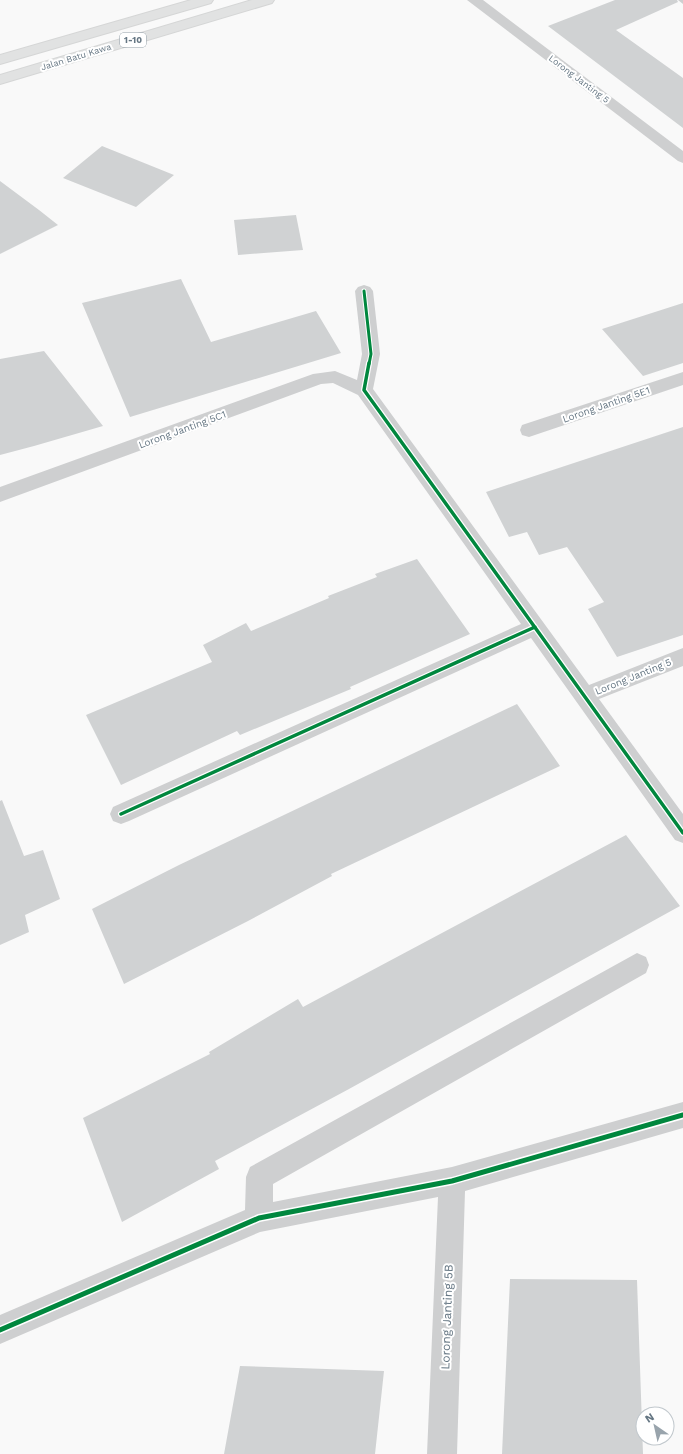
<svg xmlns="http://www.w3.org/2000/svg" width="683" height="1454" font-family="'Work Sans',sans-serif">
<rect width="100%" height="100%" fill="#f9f9f9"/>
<path fill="#d0d2d3" d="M615 0H677L678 2 616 30 683 78V128L548 26Z
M102 146 174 175 136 207 63 178Z
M0 181 39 210 58 225 0 254Z
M296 215 303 250 238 255 234 220Z
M181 279 211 342 316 311 341 353 130 417 82 303Z
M683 303V363L643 376 602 329Z
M44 351 103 426 34 446 0 455V359Z
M683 427V635L617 657 588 609 604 602 567 547 539 555 527 532 509 537 486 492Z
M417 559 470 634 350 687 351 689 240 735 237 731 121 785 86 715 212 662 203 645 246 623 251 631 329 598 328 596 377 577 375 574Z
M517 704 560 766 331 874 332 876 248 921 124 984 92 909 179 865Z
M2 800 24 856 43 850 60 899 25 915 29 932 0 945V801Z
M626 835 680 906 349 1089 215 1161 219 1169 122 1222 83 1118 210 1054 209 1052 298 999 303 1007Z
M510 1279 637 1280 643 1454H502Z
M240 1366 384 1371 375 1454H224Z"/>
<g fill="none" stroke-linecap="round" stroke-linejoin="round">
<defs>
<path id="trunk" d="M191 0H213L211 3 0 64V55Z
M252 0H274L272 3 0 84V75Z"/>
</defs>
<use href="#trunk" stroke="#d5d6d6" stroke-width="2"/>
<path fill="#cecfd0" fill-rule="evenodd" d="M678 0H683V4Z"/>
<path fill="#cecfd0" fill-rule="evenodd" d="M467 0H483L683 151V163L678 161Z
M364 285 370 287 373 291 380 354 373 389 589 685 683 648V666L599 699 683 814V843L675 840 531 638 129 821 121 824 113 821 110 814 113 807 521 624 358 395 333 383 321 384 0 502V487L313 374 335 371 357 380 362 354 355 291 358 287Z
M683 372V385L529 437 522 435 520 430 522 425Z
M637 953 646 957 649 965 646 973 273 1184V1202L452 1167 683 1102V1128L465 1191 457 1454H427L438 1197 260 1232 0 1344V1315L245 1210 246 1177 250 1167Z"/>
<use href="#trunk" fill="#e1e2e2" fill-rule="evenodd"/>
<defs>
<path id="cycleway-far2" d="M364 291 371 354 369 364"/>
<path id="cycleway-far1" d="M369 363 364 390 683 833
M121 814 535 627"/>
<path id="cycleway" d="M0 1330 259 1218 452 1181 683 1115"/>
</defs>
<use href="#cycleway-far2" stroke="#fff" stroke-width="5"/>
<use href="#cycleway-far1" stroke="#fff" stroke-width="6"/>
<use href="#cycleway" stroke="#fff" stroke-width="8"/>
<use href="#cycleway-far2" stroke="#00873e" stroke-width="3"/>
<use href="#cycleway-far1" stroke="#00873e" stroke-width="3.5"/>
<use href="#cycleway" stroke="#00873e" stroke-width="5"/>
</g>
<g text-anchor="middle" stroke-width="4" stroke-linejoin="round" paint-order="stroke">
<rect fill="#fff" stroke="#939fa8" stroke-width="1" x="120" y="33" width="26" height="14" rx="3"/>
<g font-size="9" font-weight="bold" fill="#657683">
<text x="133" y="43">1-10</text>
</g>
<g font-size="9" fill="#657683" stroke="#fff">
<text transform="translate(76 57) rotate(-17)" y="3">Jalan Batu Kawa</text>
<text transform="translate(579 79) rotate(37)" y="3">Lorong Janting 5</text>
</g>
<g font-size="10" fill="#657683" stroke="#fff">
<text transform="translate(606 404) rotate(-19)" y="4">Lorong Janting 5E1</text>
<text transform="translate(182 429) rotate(-20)" y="4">Lorong Janting 5C1</text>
<text transform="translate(633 676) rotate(-22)" y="4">Lorong Janting 5</text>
</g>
<g font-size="12" fill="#657683" stroke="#fff">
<text transform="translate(447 1317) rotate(-88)" y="4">Lorong Janting 5B</text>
</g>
</g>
<g transform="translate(655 1426) rotate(326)"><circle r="19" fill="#ffffff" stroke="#c1c8cd"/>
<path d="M0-3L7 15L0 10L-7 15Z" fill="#99a4ac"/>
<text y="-6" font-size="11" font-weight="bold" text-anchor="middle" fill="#657683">N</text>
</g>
</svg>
